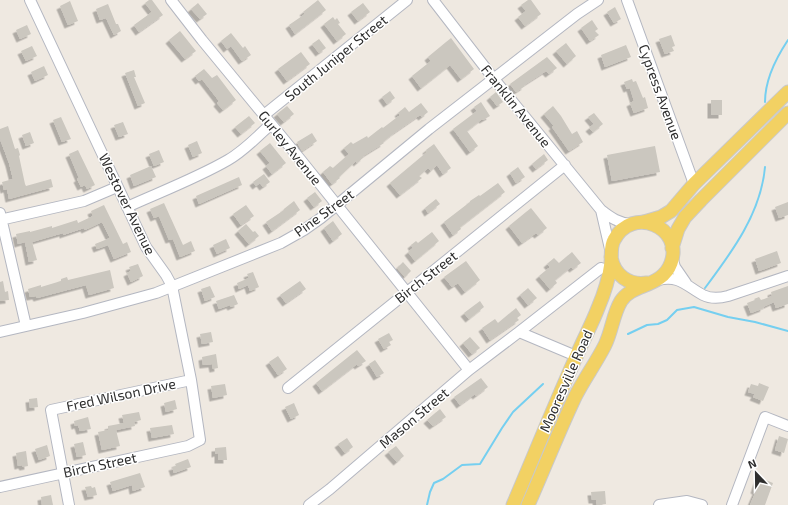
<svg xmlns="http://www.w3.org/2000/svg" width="788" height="505" font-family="'Exo 2',sans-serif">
<defs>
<filter id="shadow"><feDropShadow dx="-3.5" dy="3.5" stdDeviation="0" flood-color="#0004"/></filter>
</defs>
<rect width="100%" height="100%" fill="#efe9e1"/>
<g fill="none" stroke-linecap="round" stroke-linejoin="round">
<path stroke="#75cff0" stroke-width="2" d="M765 102C765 80 776 58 788 40
M705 288C732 252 761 213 765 167
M628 334 647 325 658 324 667 320 677 310 694 307 728 317 755 322 788 331
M427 505 430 492 434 483 443 479 462 465 480 464 502 428 513 412 543 384"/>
</g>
<path fill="#cbc7bf" filter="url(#shadow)" d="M149 0H152L163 15 139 32 134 25 152 12 145 3Z
M318 0 326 10 295 34 289 25 305 14 303 12Z
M528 0H531L541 14 525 26 518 17 526 11 521 5Z
M70 1 78 21 68 25 60 6Z
M198 3 207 14 200 19 191 9Z
M363 3 370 12 358 21 351 12Z
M108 4 116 24H118L121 31 114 35 106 18 100 20 96 9Z
M615 7 621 19 614 23 607 12Z
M333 17 335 20 337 18 340 23 338 24 346 34 337 41 324 24Z
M592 20 598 29 595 31 599 35 590 41 581 28Z
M27 25 31 34 20 39 16 30Z
M180 31 196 51 185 59 169 40Z
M231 33 243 48 245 46 251 55 242 61 231 46 227 49 221 41Z
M671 35 675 46 672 47 674 51 665 54 659 39Z
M451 38 474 69 461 79 450 65 421 88 412 76 431 61 428 57Z
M319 39 326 48 319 53 312 44Z
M566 43 576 56 567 64 556 51Z
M626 45 631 57 605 67 601 55Z
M32 46 37 56 26 61 21 51Z
M301 52 310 64 287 81 278 69Z
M547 57 557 68 549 74 546 71 524 85 525 86 516 92 510 84Z
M44 66 48 75 35 81 31 72Z
M204 69 212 78 217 75 236 100 223 110 217 103 219 101 202 79 199 81 195 76Z
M134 70 136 77H134L145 103 138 106 125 73Z
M632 79 633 82 636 81 643 98 645 97 648 108 634 113 630 103 634 101 630 88 627 89 624 82Z
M390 91 395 98 387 104 382 97Z
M496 92 503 102 497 106 490 97Z
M711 100H722V115H711Z
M481 102 490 116 483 120 482 119 467 131 478 146 470 152 453 129 477 111 474 107Z
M421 103 428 112 422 117 420 115 394 133 383 142 384 143 363 156 364 157 357 163 356 161 339 177 340 178 332 184 323 172 330 166 333 168 349 154 344 148 351 142 353 144 367 136 368 138 382 127 383 128 400 115 398 113 405 107 409 112Z
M287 106 294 114 284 122 277 114Z
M553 106 561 116 572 134 577 131 583 142 569 151 552 127 554 126 544 114Z
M594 113 603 124 593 132 589 128 594 124 588 117Z
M249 116 255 123 241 134 235 127Z
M61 117 71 139 62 142 53 120Z
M123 122 128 134 119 137 114 125Z
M8 126 15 149 18 148 20 155 19 156 25 184 26 186 51 179 53 187 9 199 7 189 4 190 2 182 13 179 9 163 0 139V129Z
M30 132 34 143 26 146 22 135Z
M312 133 317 141 302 151 297 142Z
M197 141 202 153 193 157 188 145Z
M270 143 286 163 272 174 266 166 270 163 260 151Z
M434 144 451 168 443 174 437 165 431 171 428 168 419 176 422 178 400 195 390 183 427 152 426 150Z
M655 146 660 172 612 181 607 155Z
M78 150 95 185 87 189 85 185 81 187 77 179 79 178 69 154Z
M159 150 164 162 154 166 149 154Z
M544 154 548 160 536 169 532 164Z
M151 166 156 177 134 186 130 175Z
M518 167 525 177 516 183 510 173Z
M264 174 270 182 263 187 260 183 256 186 253 182Z
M239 177 242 185 199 204 196 196Z
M498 183 505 192 460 227 461 229 453 235 444 222 470 202V201L479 195 480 196Z
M315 192 322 201 314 207 307 198Z
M436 199 440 204 428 213 425 208Z
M294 201 300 210 272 231 266 222 284 210V209Z
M788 202V215L779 218 775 207Z
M164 203 183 245 191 241 195 251 180 257 173 239 169 240 159 216 154 218 150 209Z
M104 205 123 244 127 242 131 252 114 259 108 245 97 249 95 244 110 238 102 222 85 230 84 228 63 235V233L32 242 37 260 29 262 25 242 18 244 16 234 30 231V232L52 226V228L77 220 78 223 93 216 91 211Z
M246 205 254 216 241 225 233 214Z
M531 208 547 228 538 235 536 233 522 243 509 226Z
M333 221 342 234 333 241 324 228Z
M246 224 253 232 255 231 259 236 249 244 238 231Z
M432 232 439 241 415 261 408 252 413 248 411 245 416 241 418 243Z
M226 239 230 248 217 254 213 245Z
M777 251 781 263 759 271 755 259Z
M572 252 581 263 573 269 571 267 555 280 557 283 550 289 539 276 550 267 547 264 554 258 559 263Z
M466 261 480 280 465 292 458 283 452 287 444 277Z
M403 262 411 271 405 277 397 268Z
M138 264 143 276 131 282 127 273 131 271 129 267Z
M110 270 114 288 89 295 86 285 37 298 36 296 30 297 28 289 41 285V287L61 281V279L67 277 68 280Z
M253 272 259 287 250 291 248 285 239 289 237 283 249 278 247 274Z
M3 281 5 292 8 291 9 300 0 301V282Z
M300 281 306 289 286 303 280 295Z
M210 286 215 297 205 301 201 289Z
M788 286V304L776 308 774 302 763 307 764 308 751 313 747 303 755 300 754 299 759 297 761 300 772 296 771 292Z
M528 288 537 298 528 305 520 295Z
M234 295 238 304 231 307 230 305 219 309 216 301Z
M480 301 484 307 469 319 464 313Z
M516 308 521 315 517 318 519 320 490 340 482 328 495 319 498 323Z
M211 332 213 342 202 344 200 334Z
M389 333 393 340 389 342 391 345 384 349 378 339Z
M470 337 480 348 472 354 463 343Z
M357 350 366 361 358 366 357 364 322 391 316 383Z
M216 354 218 368 213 369 212 364 203 365 202 357Z
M278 356 287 369 278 375 269 362Z
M375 360 384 373 377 377 369 364Z
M481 378 488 387 476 396 475 394 460 405 454 397Z
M759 383 769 387 763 401 753 397 755 394 748 392 751 384 758 386Z
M225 384 227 395 213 398 211 386Z
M37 398 38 407 30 408 29 399Z
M175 400 177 409 166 412 164 403Z
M294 403 299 415 291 419 285 407Z
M440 409 446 417 433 426 427 420Z
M139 412 141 420 134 422 135 426 116 430 120 446 102 450 98 432 108 430V426L124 423 122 415Z
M88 417 91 429 80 431 78 425 75 426 74 421Z
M172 425 174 434 152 438 150 428Z
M779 436 788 439 784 453 775 450Z
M347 438 353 447 345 453 338 444Z
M83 442 86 455 77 457 74 444Z
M47 445 50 456 39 460 35 449Z
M396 446 404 456 397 462 388 452Z
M226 447 227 460H218V453L215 454V448Z
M26 451 28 466 23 467 22 465 18 466 16 453Z
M188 459 191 467 174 473 172 467 176 466 175 464Z
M140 473 145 487 133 491 132 485 113 491 110 482Z
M758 477 773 483 765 505H750L756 491 754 490Z
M91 486 92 488 95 487 97 495 88 497 85 487Z
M605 491 606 504 597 505 596 500H592L591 492Z
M51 495 53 505H42L41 497Z"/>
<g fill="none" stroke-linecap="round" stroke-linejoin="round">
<defs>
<path id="minor" d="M171 0 202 40 300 159 469 370
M433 0 494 79 601 210C611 218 619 223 631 224
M627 0 694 184
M264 115 407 0
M127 207C160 192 197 178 228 160 244 151 258 136 271 124
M601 210 610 249
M0 213 26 326
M0 220 84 201 117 187
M672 257 675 267 686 283
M658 280C680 275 686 286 703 295 711 299 721 298 728 296L788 276
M0 332 83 313 156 293 281 243 304 230 321 218 429 129 577 14 598 0
M519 332 601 268
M288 388 565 165
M0 487 188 446 200 440 191 380 172 286 166 275 146 247 30 0
M69 505 51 410 191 380
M309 505 330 489 469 370 519 332 576 356
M659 505 687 501 702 505
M732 505 765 417 788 426"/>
<path id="major" d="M644 222 661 217 671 211 694 184 788 92
M672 248 678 229 685 217 701 200 788 113
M611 257C614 275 629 286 647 283
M513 505C534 456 554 406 576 357 583 340 592 324 598 308 604 294 609 278 611 263 612 254 610 247 614 240 632 205 684 227 671 263 662 288 632 283 621 301 613 314 612 331 605 345 596 363 584 379 575 397 558 433 544 469 528 505"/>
</defs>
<use href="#minor" stroke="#b4b7c1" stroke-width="12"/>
<use href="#major" stroke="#c9c9c9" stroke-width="15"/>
<use href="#minor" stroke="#fff" stroke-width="10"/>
<use href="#major" stroke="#f2d163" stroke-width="13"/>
</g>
<g text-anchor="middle" stroke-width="3" stroke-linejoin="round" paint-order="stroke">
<g font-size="14" fill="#2e2e2e" stroke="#fff">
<text transform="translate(336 58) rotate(-39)" y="5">South Juniper Street</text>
<text transform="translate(660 92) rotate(70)" y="5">Cypress Avenue</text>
<text transform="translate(516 106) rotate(51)" y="5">Franklin Avenue</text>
<text transform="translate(290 148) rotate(51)" y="5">Gurley Avenue</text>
<text transform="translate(127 204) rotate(64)" y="5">Westover Avenue</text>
<text transform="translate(324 213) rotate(-36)" y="5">Pine Street</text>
<text transform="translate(426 277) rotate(-38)" y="5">Birch Street</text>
<text transform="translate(566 381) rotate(-66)" y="5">Mooresville Road</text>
<text transform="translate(121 395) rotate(-12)" y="5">Fred Wilson Drive</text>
<text transform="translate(414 418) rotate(-40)" y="5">Mason Street</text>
<text transform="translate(100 465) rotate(-12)" y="5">Birch Street</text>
</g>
</g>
<g transform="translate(756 473) rotate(338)" stroke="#ffffff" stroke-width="3" paint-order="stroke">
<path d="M0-3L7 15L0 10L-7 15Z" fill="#2e2e2e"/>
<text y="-6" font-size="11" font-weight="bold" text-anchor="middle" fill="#2e2e2e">N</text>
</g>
</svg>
